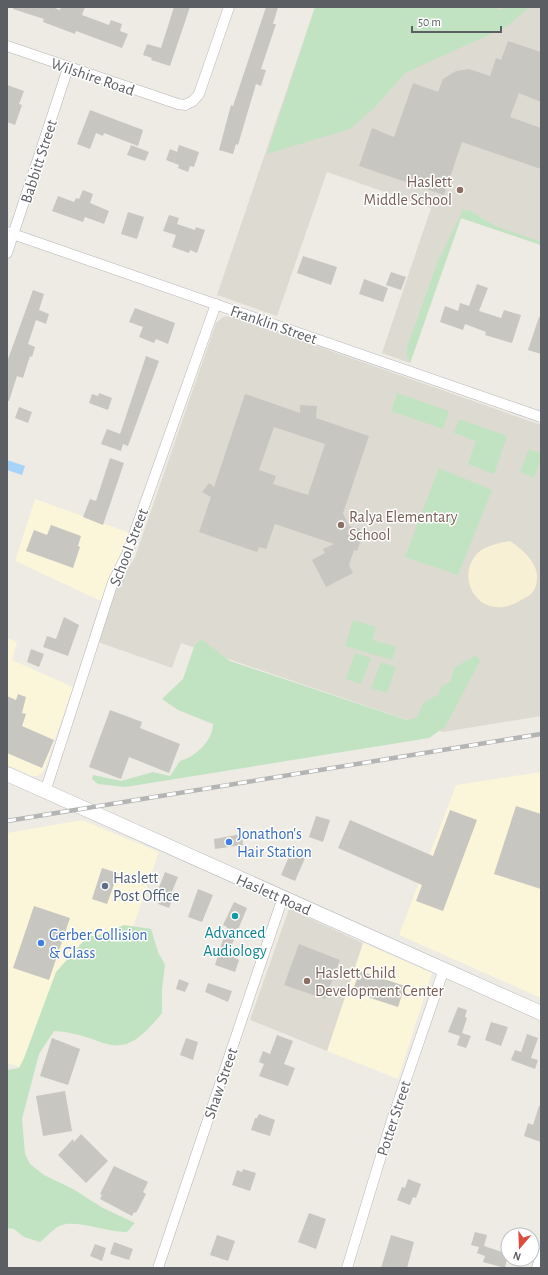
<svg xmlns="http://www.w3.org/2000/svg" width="548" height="1275" font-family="'Alegreya Sans',sans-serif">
<rect width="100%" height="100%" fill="#edebe3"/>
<path fill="#fbf5da" d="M35 499 130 533 101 601 15 561Z
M7 638 17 642 12 660 73 687 44 771 38 776H32L7 765Z
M541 772V998L399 935 456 785Z
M82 820 159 852 96 1034 41 1015 23 1068 7 1063V833Z
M363 943 432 973 398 1079 327 1051Z"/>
<path fill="#dddad1" d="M315 7H541V245L461 218 410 363 382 353 431 208 327 172 277 316 217 295Z
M231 316 541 425V716L443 732 181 643 172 668 98 642 119 583 135 557 216 323 223 317Z
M289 909 363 943 327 1051 250 1020Z"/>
<path fill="#c1e3c2" d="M315 7H496L500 10 505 7H530L506 27 405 73 376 106 350 129 267 154Z
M463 210H469L493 225 541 242V245L461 218 410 363 407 357V347L438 261Z
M397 393 449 411 443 429 391 411Z
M459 419 507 436 494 474 468 464 476 441 454 433Z
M529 449 541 454V459L534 478 520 472Z
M439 468 492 490 458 575 405 557Z
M353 620 376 627 373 640 396 647 392 660 345 646Z
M201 639 230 661 407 720 418 717 423 703 439 694 441 687 451 681 454 668 476 655 480 661 445 727 429 738 125 787 98 784 92 779 93 775 121 781 153 772 170 776 180 761C195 757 213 741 213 724L178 710 162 699 183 679 194 647Z
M355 653 371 658 361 684 346 679Z
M381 662 396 667 387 693 371 688Z
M124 925 151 929 158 952 165 965 162 989V1013C116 1071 109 1034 54 1031L39 1054 22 1119 25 1154 30 1164 44 1175 73 1189 103 1208 135 1223 127 1232C109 1233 78 1220 62 1225 55 1227 46 1237 40 1242L24 1237 14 1229 7 1228V1070L19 1068 24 1058 56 972 88 936H96Z"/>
<path fill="#f7f0d4" d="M510 541C521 548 538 563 537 577 536 593 532 594 518 602 478 623 453 575 479 552 488 545 499 543 510 541Z"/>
<path fill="#a7d2f9" d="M7 460 25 466 22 475 7 470Z"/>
<path fill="#c8c6c0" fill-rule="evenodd" d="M13 7H52L60 10 61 7H85L82 15 109 25 111 20 122 24 120 31 128 34 122 48 76 31 75 34 43 22 44 19 13 9Z
M174 7H190L170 66 151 60 152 58 143 55 147 44 161 48Z
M266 7H278L273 24H276L261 69 266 70 261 86 256 84 238 145 236 144 233 154 219 150 231 105 233 106Z
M508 41 541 52V102L519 93 510 117 541 128V169L462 142 444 195 359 166 372 128 394 137 413 83 438 92 443 79 456 71 469 69 490 76 496 58 501 60Z
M7 85 24 91 19 104 22 105 15 125 7 122Z
M90 110 143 130 138 146 104 133 103 136 96 133 90 149 77 144Z
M131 145 149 152 145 161 127 155Z
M179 145 199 152 194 167 190 166 188 172 178 168 179 165 166 160 170 149 177 152Z
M83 190 93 194 90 203 109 211 104 224 85 217 83 222 52 211 58 196 74 202 76 198 79 199Z
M128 212 144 217 137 239 121 234Z
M169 215 179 218 177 224 195 230 196 227 205 230 197 253 190 250 189 253 172 247 176 235 163 231Z
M303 256 337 267 331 285 297 273Z
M391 272 406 277 401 290 386 285Z
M364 279 388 288 383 302 359 294Z
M477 284 488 288 479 311 501 318 504 310 521 315 512 343 485 335 486 332 465 324 463 330 440 322 445 306 458 311 460 303 469 306Z
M33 290 44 294 39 310 49 314 46 324 36 320 28 344 35 347 32 357 30 356 23 378 17 376 9 401H7V362Z
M135 308 175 323 168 344 156 339 154 343 139 337 143 327 129 322Z
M539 317H541V354L528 350Z
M146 356 159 361 128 446 123 444 121 451 101 444 107 429 120 434Z
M99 393 112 398 108 410 89 403 92 394 98 396Z
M245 394 300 413V405L317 406 316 418 369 436 343 513 349 526 360 529 359 534 363 536 357 551 354 550 349 565 353 573 326 587 312 560 325 553 323 549 334 544 275 524 266 549 259 547 257 552 199 532 211 497 202 492 209 483 214 487ZM274 427 325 444 308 495 273 484 276 476 259 470Z
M19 407 32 412 28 423 15 418Z
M110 458 124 463 103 525 83 517 90 499 96 501Z
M51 525 81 536 78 546 80 547 73 568 26 551 34 530 47 535Z
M64 617 79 625 68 656 43 647 47 636 56 639Z
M31 649 44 654 39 667 27 662Z
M18 694 26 697 22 713 26 714 22 726 54 740 42 768 7 753V696L16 700Z
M110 710 142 722 140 728 180 744 169 773 129 757 121 779 89 767Z
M516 806 541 814V889L494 874Z
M450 810 477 820 443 911 416 901 422 885 338 848 350 820 433 856Z
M316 816 330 820 323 842 309 837Z
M242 834 243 845 215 849 214 839Z
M291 852 305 858 295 881 281 875Z
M102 868 118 873 107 904 92 899Z
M165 872 178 877 171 894 174 895 169 908 158 904 160 899 155 898Z
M198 889 213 895 202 922 188 917Z
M234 902 247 908 228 954 239 960 235 972 215 965 227 927 223 925Z
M34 906 70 918 49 980 13 968Z
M299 944 340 960 325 999 284 985Z
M360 971 405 986 398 1007 352 992Z
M179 979 189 983 185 992 176 989Z
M208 983 232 991 228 1002 205 992Z
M458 1007 467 1010 465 1017 467 1018 462 1033 471 1036 466 1048 457 1045 460 1036 448 1032Z
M491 1022 508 1027 501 1046 485 1040Z
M527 1034 538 1038 531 1058 538 1060 535 1069 511 1060 515 1050 521 1052Z
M277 1035 293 1041 284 1064 295 1068 288 1086 259 1076 264 1064 259 1062 263 1051 270 1054Z
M52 1038 80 1049 68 1085 40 1076Z
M186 1038 198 1042 193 1060 180 1055Z
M65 1091 72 1131 43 1136 36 1096Z
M539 1106H541V1142L524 1136 528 1123 533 1125Z
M259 1114 275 1120 270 1136 251 1130 255 1118H257Z
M81 1134 108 1161 86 1183 58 1155 73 1139 74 1142Z
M114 1166 148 1182 143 1192 146 1194 136 1213 134 1212 132 1216 100 1199 102 1195 100 1194Z
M243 1169 256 1173 250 1191 232 1185 237 1170 242 1172Z
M408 1179 421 1184 416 1198 413 1197 410 1205 397 1200 402 1187 405 1188Z
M309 1213 326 1219 316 1249 298 1242Z
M475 1232 487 1235 484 1246 508 1254 505 1268 483 1262 485 1256 477 1253 479 1247 471 1245Z
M217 1235 235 1241 228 1261 210 1255Z
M391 1235 414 1242 407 1268H381Z
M114 1242 133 1249 129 1260 110 1254Z
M95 1244 106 1248 102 1261 90 1256Z"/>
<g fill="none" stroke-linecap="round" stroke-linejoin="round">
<defs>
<path id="street" d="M7 46 178 104 185 105 193 101 199 94 229 7
M7 232 541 417
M7 253 68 68
M45 792 113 582 127 554 216 304
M158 1268 283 897
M347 1268 391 1123 444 969
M537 1268 541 1254"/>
<path id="secondary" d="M7 774 541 1013"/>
</defs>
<use href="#street" stroke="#b4b5b9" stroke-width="11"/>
<use href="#secondary" stroke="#b2b5ba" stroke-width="15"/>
<use href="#street" stroke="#fff" stroke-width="10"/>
<use href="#secondary" stroke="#fff" stroke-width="14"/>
<defs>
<path id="rail" d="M7 821 541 734"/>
</defs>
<use href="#rail" stroke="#b3b4b4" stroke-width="4.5"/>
<use href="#rail" stroke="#fff" stroke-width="3" stroke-dasharray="9" stroke-linecap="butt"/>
</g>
<g fill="#8d6e63" stroke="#fff" stroke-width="1.5">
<circle cx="460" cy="190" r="4"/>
<circle cx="341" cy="525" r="4"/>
<circle cx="307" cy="981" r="4"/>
</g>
<g fill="#3f7fe0" stroke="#fff" stroke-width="1.5">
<circle cx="229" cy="842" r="4"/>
<circle cx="41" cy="943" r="4"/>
</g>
<circle fill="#5c6f8a" stroke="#fff" stroke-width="1.5" cx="105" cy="886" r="4"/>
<circle fill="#0f9aa8" stroke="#fff" stroke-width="1.5" cx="235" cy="916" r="4"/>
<g text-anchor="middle" stroke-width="3" stroke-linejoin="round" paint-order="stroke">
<g font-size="16" fill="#5b5e63" stroke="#fff">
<text transform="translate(93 76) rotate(19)" y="6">Wilshire Road</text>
<text transform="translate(38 161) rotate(-72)" y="6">Babbitt Street</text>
<text transform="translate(274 324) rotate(19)" y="6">Franklin Street</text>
<text transform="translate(128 547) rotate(-69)" y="6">School Street</text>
<text transform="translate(274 894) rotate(24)" y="6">Haslett Road</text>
<text transform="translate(220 1083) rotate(-71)" y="6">Shaw Street</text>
<text transform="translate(393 1118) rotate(-72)" y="6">Potter Street</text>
</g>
<g font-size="16" fill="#785e54" stroke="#fff" text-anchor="start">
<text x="452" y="187" text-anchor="end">Haslett<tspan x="452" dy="18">Middle School</tspan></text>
<text x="349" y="522">Ralya Elementary<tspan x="349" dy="18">School</tspan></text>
<text x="315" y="978">Haslett Child<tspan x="315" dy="18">Development Center</tspan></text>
</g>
<g font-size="16" fill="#366cbe" stroke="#fff" text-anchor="start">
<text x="237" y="839">Jonathon's<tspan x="237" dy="18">Hair Station</tspan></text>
<text x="49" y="940">Gerber Collision<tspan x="49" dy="18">&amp; Glass</tspan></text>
</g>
<g font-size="16" fill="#4e5e75" stroke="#fff" text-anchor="start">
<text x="113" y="883">Haslett<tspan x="113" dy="18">Post Office</tspan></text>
</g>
<g font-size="16" fill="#0d838f" stroke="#fff">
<text x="235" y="938">Advanced<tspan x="235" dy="18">Audiology</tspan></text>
</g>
</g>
<rect width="548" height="1275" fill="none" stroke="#5b5e63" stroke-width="16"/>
<g transform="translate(520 1247) rotate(199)"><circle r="19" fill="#ffffff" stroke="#bdbfc1"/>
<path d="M0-3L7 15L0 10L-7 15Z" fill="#dc4c3a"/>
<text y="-6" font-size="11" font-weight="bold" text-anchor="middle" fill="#5b5e63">N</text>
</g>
<path d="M412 26v6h89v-6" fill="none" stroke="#5b5e63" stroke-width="2"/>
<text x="418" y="26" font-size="12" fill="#5b5e63" stroke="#ffffff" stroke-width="3" paint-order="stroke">50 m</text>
</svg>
